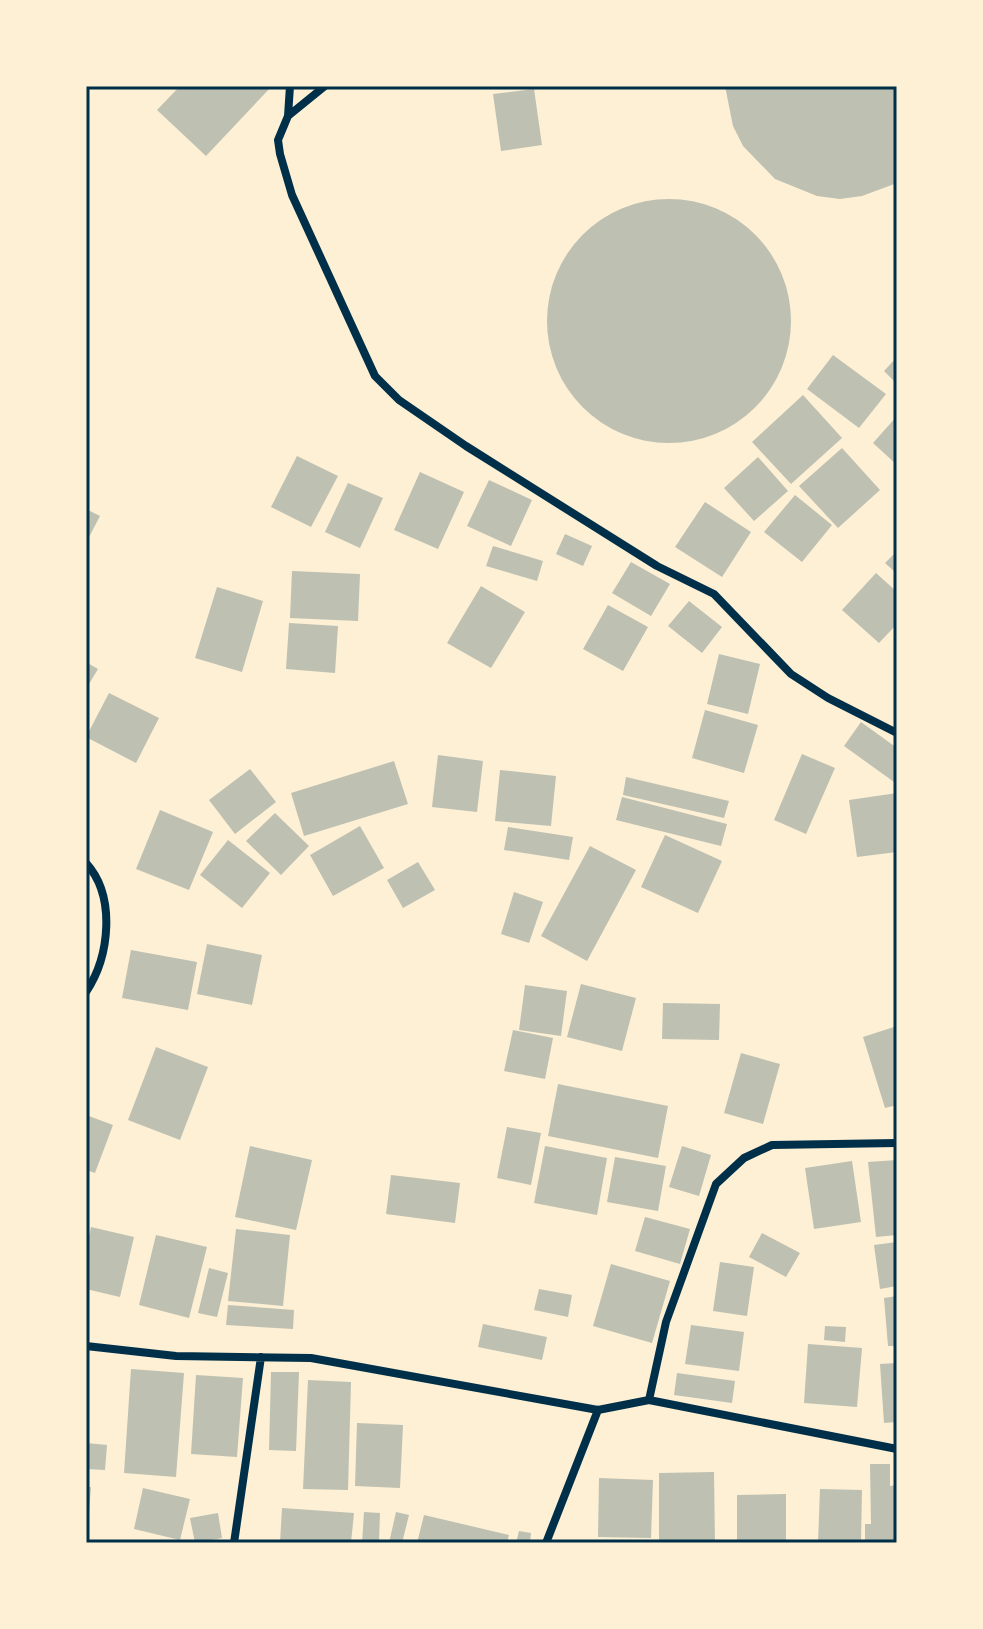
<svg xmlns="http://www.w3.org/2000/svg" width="983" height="1629" font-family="'Sofia Sans Condensed',sans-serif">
<rect width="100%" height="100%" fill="#fdf0d5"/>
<path fill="#bec0b2" d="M180 86H272L206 156 157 110Z
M725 86H897V183L862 196 840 199 817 196 775 179 743 146 733 126Z
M534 89 542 145 501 151 493 94Z
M547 321a122 122 0 1 1 244 0a122 122 0 1 1-244 0Z
M833 355 886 394 859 428 807 389Z
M897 357V384L884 371Z
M803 395 842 438 791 484 752 442Z
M897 416V465L873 443Z
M842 448 880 490 838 528 799 486Z
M297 456 338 476 311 527 271 507Z
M758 457 788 491 754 521 724 488Z
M420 472 464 492 438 549 394 530Z
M489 480 532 500 511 546 467 526Z
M348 483 383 498 360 548 325 532Z
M795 495 832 525 802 562 764 532Z
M705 502 751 532 722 577 675 547Z
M86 509 100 516 86 543Z
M565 534 592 546 583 566 556 554Z
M493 546 543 561 537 581 486 566Z
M897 551V574L885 563Z
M631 562 670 584 651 616 612 593Z
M292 571 360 574 358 621 290 618Z
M876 573 897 592V624L879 643 842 610Z
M481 586 525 612 491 668 447 643Z
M217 587 263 601 242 672 195 658Z
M689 601 722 627 702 653 668 626Z
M608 605 648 627 623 671 583 649Z
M289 623 338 626 335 673 286 669Z
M719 654 760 664 748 714 707 704Z
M86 662 98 669 86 689Z
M109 693 159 718 136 763 86 737Z
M705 710 758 725 744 773 692 758Z
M861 722 897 748 894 782 844 746Z
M802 754 835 768 806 834 774 820Z
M438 755 483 761 477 812 432 807Z
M394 761 408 804 304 836 291 793Z
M250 769 276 802 235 834 209 800Z
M500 770 556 776 551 826 495 821Z
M626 777 729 801 724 818 623 795Z
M897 793V852L857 857 849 800Z
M622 797 727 824 721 846 616 820Z
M160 810 213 832 189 890 136 869Z
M275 813 309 846 281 875 246 841Z
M360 826 384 868 333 896 310 855Z
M508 827 573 837 569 860 504 850Z
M665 835 722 861 698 913 641 887Z
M228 840 270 873 242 908 200 875Z
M590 846 636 870 587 961 541 936Z
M418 862 435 890 403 908 387 880Z
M514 892 543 902 529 943 501 934Z
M207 944 262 955 252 1005 197 994Z
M131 950 197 962 188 1010 122 998Z
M581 984 636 998 622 1051 567 1037Z
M525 985 567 991 561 1036 519 1030Z
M663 1003 720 1004 719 1040 662 1039Z
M897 1026V1105L885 1108 863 1037Z
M513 1030 553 1038 545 1079 504 1071Z
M156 1047 208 1067 180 1140 128 1120Z
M741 1053 780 1064 763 1124 724 1113Z
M558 1084 668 1106 658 1158 548 1136Z
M86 1115 113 1125 95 1173 86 1170Z
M507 1127 541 1133 531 1185 497 1178Z
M250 1146 312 1160 296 1230 235 1217Z
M545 1146 607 1158 597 1215 534 1203Z
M682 1146 711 1155 699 1196 669 1187Z
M615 1157 666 1166 658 1211 607 1202Z
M897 1160V1235L876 1237 868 1162Z
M852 1161 861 1222 814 1229 805 1168Z
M391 1175 460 1183 455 1223 386 1214Z
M645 1217 690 1229 680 1264 635 1251Z
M91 1227 134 1237 120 1297 86 1289V1250Z
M236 1229 290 1235 283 1306 228 1301Z
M762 1233 800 1253 786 1277 749 1257Z
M156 1235 207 1247 189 1318 139 1305Z
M897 1242V1286L880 1289 874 1245Z
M720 1262 754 1267 747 1316 713 1311Z
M611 1264 670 1281 652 1343 593 1326Z
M209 1268 228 1273 217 1317 198 1313Z
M539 1289 572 1295 568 1317 534 1310Z
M897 1296V1346H888L884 1298Z
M228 1305 294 1310 293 1329 226 1325Z
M483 1324 547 1337 542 1360 478 1347Z
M691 1325 744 1332 739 1371 685 1364Z
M825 1326 846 1327 845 1342 824 1340Z
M808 1344 862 1348 857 1407 804 1403Z
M897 1363V1422L884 1423 880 1364Z
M131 1369 184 1373 176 1477 124 1473Z
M271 1372H299L296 1451 269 1450Z
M677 1373 735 1381 732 1403 674 1395Z
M196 1375 243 1378 237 1457 191 1454Z
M308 1380 351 1382 348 1490 303 1489Z
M357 1423 403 1425 400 1488 355 1486Z
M86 1443 107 1445 105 1470 86 1469Z
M870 1464H890V1486L897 1485V1543H865V1524H871Z
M714 1472 715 1543H659V1473Z
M599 1478 653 1480 651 1538 598 1537Z
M86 1487H91L88 1526H86Z
M143 1488 190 1499 180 1540 134 1529Z
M820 1489 862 1490 861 1543H818Z
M786 1494V1543H737V1495Z
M282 1508 354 1513 351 1543H280Z
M364 1512 380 1513 379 1543H362Z
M396 1512 409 1515 402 1543H389Z
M218 1513 222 1538 195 1543 190 1518Z
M424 1515 509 1535 507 1543H417Z
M519 1531 531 1533 530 1543H516Z"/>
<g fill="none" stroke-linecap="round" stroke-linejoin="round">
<path stroke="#003049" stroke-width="8" d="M325 86 288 116 278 140 280 154 292 195 375 376 399 400 466 446 657 566 714 594 791 674 828 698 897 733
M288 116 290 86
M86 863C116 896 110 956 86 992
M86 1346 176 1356 311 1358 598 1410 649 1400 897 1449
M649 1400 666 1322 716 1184 744 1158 772 1145 897 1143
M234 1543 261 1357
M546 1543 598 1410"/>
</g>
<rect width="983" height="1629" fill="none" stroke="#fdf0d5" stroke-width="176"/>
<rect x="88" y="88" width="807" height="1453" fill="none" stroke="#003049" stroke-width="3"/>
</svg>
